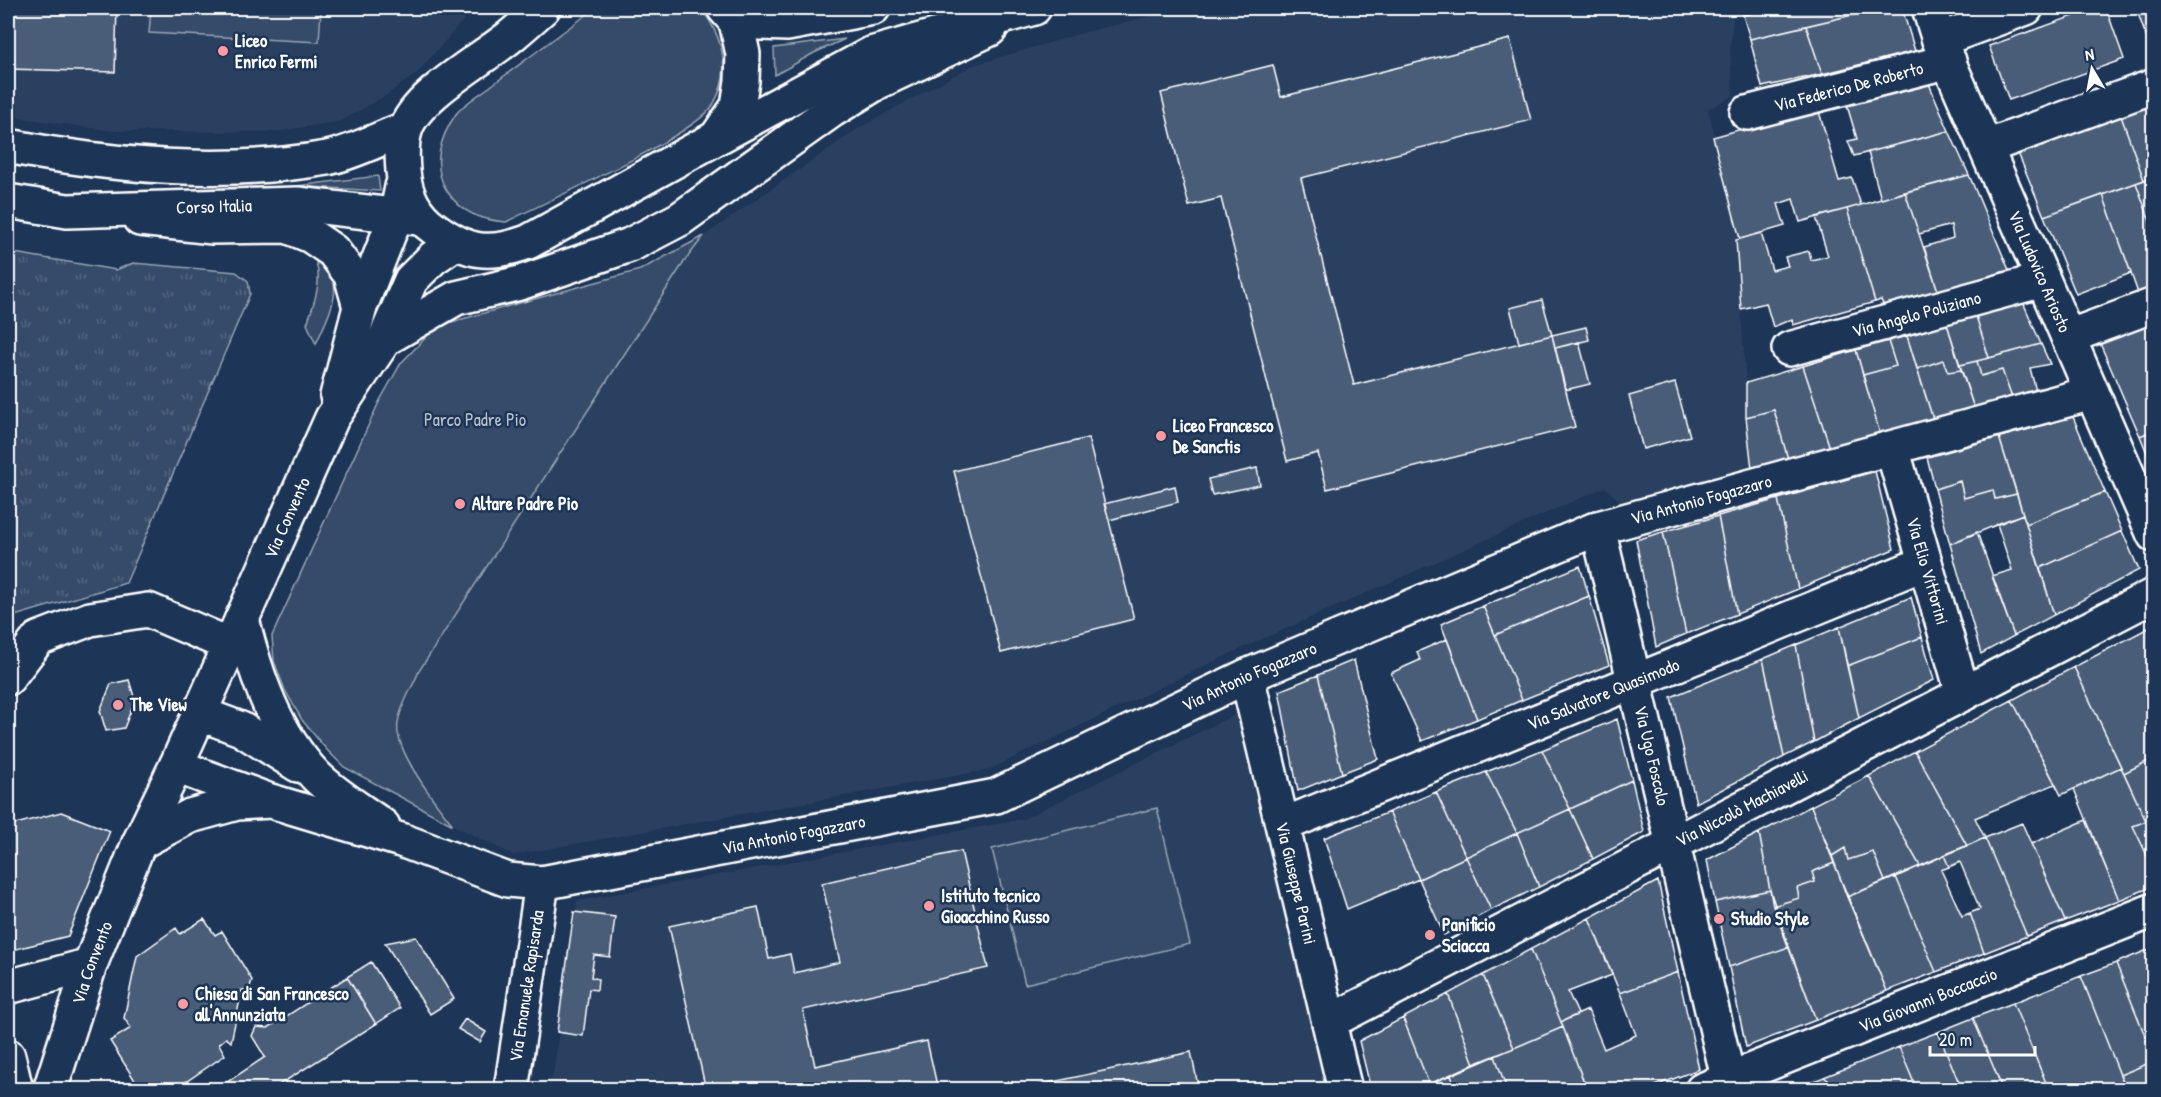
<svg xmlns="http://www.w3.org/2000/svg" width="2161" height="1097" font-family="'Patrick Hand',sans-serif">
<defs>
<pattern id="grass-tufts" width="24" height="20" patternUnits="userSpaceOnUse" patternTransform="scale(1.5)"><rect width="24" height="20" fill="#364b69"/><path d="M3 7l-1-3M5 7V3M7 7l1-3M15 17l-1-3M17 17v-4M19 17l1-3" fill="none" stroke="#546680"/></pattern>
</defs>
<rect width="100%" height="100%" fill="#1d3557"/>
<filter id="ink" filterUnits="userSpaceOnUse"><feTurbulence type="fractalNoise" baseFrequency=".0167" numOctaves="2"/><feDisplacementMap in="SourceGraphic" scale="12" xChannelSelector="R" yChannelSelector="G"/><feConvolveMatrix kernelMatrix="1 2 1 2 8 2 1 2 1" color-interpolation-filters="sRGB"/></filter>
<g filter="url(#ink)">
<path fill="#2a4161" d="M8 8H474L417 73 385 96 341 121 274 132 113 131 8 116Z
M1183 8H1734L1730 51 1733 96 1708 109 1740 239 1736 240 1752 469 1626 507 1605 487 1242 648 988 770 513 855 453 825 429 795 403 751 397 724 419 671 686 259 704 236 859 128 971 66 1082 33Z
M1236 714 1325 1089 545 1090 553 1075 577 901 1023 819Z"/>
<path fill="url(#grass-tufts)" stroke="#9aa5b4" stroke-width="1.5" d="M8 252 116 270 133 263 236 272 248 281 250 294 126 583 8 618Z"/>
<path fill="#364b69" stroke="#9aa5b4" stroke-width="1.5" d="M151 8H321L319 42 149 33Z
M596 8H701C723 38 733 71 713 105 696 135 545 202 506 222 481 220 461 213 447 191 431 166 440 137 456 114 464 103 481 94 492 85 527 59 561 33 596 8Z
M845 39 814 53 775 75 774 48Z
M378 176 380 191 296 186Z
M704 236 686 259 419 671C413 687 400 706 398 723 393 750 437 805 453 825L344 767 326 749 302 720 285 690 274 661 272 636 379 402 401 363 437 326 640 270Z
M314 257 324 259C346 290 329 313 316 344L307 324C314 303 324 279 314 257Z
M1157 808 1190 944 1025 984 992 849Z"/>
<path fill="#4a5d79" stroke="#fff" stroke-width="1.5" d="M8 8H117L115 72 8 69Z
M1755 8H1882L1750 39 1743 15 1756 12Z
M1882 8H1902L1915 51 1822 74 1806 26Z
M2096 8H2106L2124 59 2009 100 1989 46Z
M2136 8H2154V49L2151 50Z
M1806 26 1822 74 1762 87 1750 39Z
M1510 39 1531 120 1301 178 1354 385 1552 335 1575 427 1327 489 1318 453 1287 461 1221 198 1189 206 1161 93 1273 65 1281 97Z
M1927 79 1949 131 1854 156 1848 141 1857 139 1846 102Z
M2154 104V177L2144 180 2121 116Z
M1818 108 1839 181 1852 178 1861 205 1800 222 1793 199 1778 204 1785 226 1740 239 1713 137Z
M2121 116 2144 180 2044 216 2018 153Z
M1949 131 1969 175 1881 199 1868 152Z
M1969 175 2009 270 1938 291 1924 247 1953 238 1951 225 1919 234 1905 192Z
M2154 177V232L2136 183Z
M2136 183 2154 232V287L2138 293 2103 195Z
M1905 192 1938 291 1884 306 1881 300 1875 302 1847 209Z
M2103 195 2131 273 2076 294 2044 216Z
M1847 209 1875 302 1793 325 1792 319 1773 327 1766 303 1741 309 1736 240 1761 233 1772 270 1788 266 1785 257 1809 251 1811 260 1828 256 1816 217Z
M1542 300 1552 335 1519 343 1510 308Z
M2023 302 2041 344 1989 358 1976 316Z
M1976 316 1989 358 1960 365 1947 324Z
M2154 322V430L2140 436 2099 341Z
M1947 324 1961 370 1948 372 1943 360 1917 369 1907 336Z
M1586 327 1589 340 1555 348 1552 335Z
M1907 336 1933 419 1880 434 1863 375 1896 366 1888 341Z
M1888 341 1896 366 1863 375 1856 350Z
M1579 342 1590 384 1565 390 1555 348Z
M2041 344 2050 364 2030 368 2036 391 2012 398 2002 370 1981 376 1977 361Z
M1856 350 1880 434 1830 448 1803 366Z
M1943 360 1948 372 1961 370 1974 408 1933 419 1917 369Z
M1977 361 1981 376 2002 370 2012 398 1974 408 1960 365Z
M1803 366 1830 448 1788 459 1774 410 1746 417V383Z
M1675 383 1690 436 1643 449 1629 396Z
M1774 410 1788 459 1752 469 1746 417Z
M2073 417 2105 492 2026 524 1999 437Z
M2154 430V470L2140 436Z
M1999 437 2017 494 1995 499 1993 490 1964 498 1960 481 1935 489 1927 457Z
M1088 438 1134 619 1001 653 954 471Z
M1257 468 1260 485 1212 495 1208 479Z
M1875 471 1894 549 1798 589 1778 499Z
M1960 481 1964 498 1993 490 1995 499 2017 494 2023 514 1950 544 1935 489Z
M1175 486 1178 502 1109 520 1104 504Z
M2105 492 2122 531 2040 568 2026 524Z
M1778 499 1798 589 1737 614 1718 516Z
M2023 514 2054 615 2014 636 1992 576 2012 570 1997 524Z
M1718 516 1737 614 1686 634 1663 532Z
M2122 531 2139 570 2054 615 2040 568Z
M1663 532 1686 634 1656 647 1636 540Z
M1977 532 2014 636 1981 654 1950 544Z
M1580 566 1589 596 1495 635 1483 606Z
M1589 596 1609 665 1522 700 1495 635Z
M1911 597 1922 637 1847 666 1839 627Z
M1483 606 1522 700 1477 719 1441 624Z
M2154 625V758L2124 773 2074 667Z
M1839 627 1859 718 1814 742 1796 645Z
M1922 637 1934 680 1859 718 1847 666Z
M1447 639 1477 719 1422 741 1391 673 1420 660 1417 652Z
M1796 645 1814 742 1784 757 1763 659Z
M1763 659 1784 757 1696 803 1671 697Z
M1354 660 1378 759 1342 773 1318 675Z
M2074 667 2121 767 2061 795 2012 700Z
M1318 675 1342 773 1298 791 1279 691Z
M129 680 135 700 124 728 106 731 100 711 111 684Z
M2012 700 2055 784 1975 818 1985 838 1967 846 1915 751Z
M1617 719 1632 780 1570 809 1542 750Z
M1542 750 1570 809 1517 833 1486 772Z
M1915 751 1967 846 1920 866 1869 776Z
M2154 758V870L2133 826 2146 821 2124 773Z
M2121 767 2146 821 2133 826 2154 870V886L2119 900 2074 789Z
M1486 772 1517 833 1466 857 1436 792Z
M1869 776 1920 866 1885 881 1873 852 1848 860 1845 848 1832 856 1811 806Z
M1632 780 1644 832 1593 859 1570 809Z
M1436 792 1466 857 1419 879 1389 812Z
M1811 806 1834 863 1812 872 1815 882 1797 888 1799 898 1773 906 1759 833Z
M1570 809 1593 859 1539 887 1517 833Z
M61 812 110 831 68 936 8 951V826Z
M1389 812 1419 879 1347 909 1324 838Z
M2086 820 2119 900 2065 921 2031 844Z
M2022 823 2065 921 2027 936 1985 838Z
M1517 833 1539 887 1491 910 1466 857Z
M1759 833 1770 890 1715 902 1707 860Z
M1985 838 2027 936 1984 953 1970 913 1980 909 1960 862 1949 867 1944 855Z
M1845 848 1848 860 1873 852 1885 881 1847 897 1832 856Z
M961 851 988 968 803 1010 815 1066 927 1041 938 1090H706L669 926 758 907 769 959 790 954 794 973 840 962 822 883Z
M1944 855 1949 867 1941 870 1962 916 1970 913 1984 953 1936 972 1896 877Z
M1466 857 1491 910 1444 935 1419 879Z
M1834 863 1887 991 1816 1020 1773 906 1799 898 1797 888 1815 882 1812 872Z
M1896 877 1936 972 1887 991 1847 897Z
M1658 881 1678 972 1620 993 1589 918Z
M1770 890 1789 947 1729 967 1715 902Z
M574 912 615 917 610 957 594 955 591 977 598 979 597 990 589 989 583 1036 557 1032Z
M1589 918 1612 975 1568 992 1578 1014 1561 1022 1531 949Z
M204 919 215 935 222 931 252 980 249 990H242L231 1042 226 1038 219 1044 225 1055 174 1090H141L110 1041 131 1028 124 1018 137 956 176 928 180 934Z
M416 937 454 999 430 1014 385 943Z
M1789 947 1816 1020 1746 1047 1729 967Z
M1531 949 1563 1027 1514 1048 1483 975Z
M2150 949 2154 958V1058L2116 963Z
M371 962 400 1008 376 1024 347 977Z
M2116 963 2154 1058V1061L2120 1075 2081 976Z
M1678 972 1699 1069 1645 1090H1587L1561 1022 1588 1010 1604 1049 1636 1035 1620 993Z
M1483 975 1514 1048 1474 1064 1448 994Z
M2081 976 2120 1075 2127 1090H2049L2013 1003Z
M347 977 376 1024 271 1090H215L265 1057 252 1036 256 1027 268 1028Z
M1448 994 1474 1064 1429 1084 1403 1018Z
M2013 1003 2049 1090H2003L1973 1018Z
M1403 1018 1429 1084 1415 1090H1371L1359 1041Z
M1973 1018 2003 1090H1962L1938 1032Z
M465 1019 486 1032 480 1042 458 1029Z
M1563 1027 1587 1090H1507L1495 1056Z
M1938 1032 1962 1090H1917L1899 1047Z
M1899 1047 1917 1090H1841L1824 1077Z
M1191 1052 1199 1090H1040L1039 1085Z
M1495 1056 1507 1090H1456L1451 1075Z
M2154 1061V1090H2127L2120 1075Z
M1451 1075 1456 1090H1415L1429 1084Z
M1824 1077 1841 1090H1790Z"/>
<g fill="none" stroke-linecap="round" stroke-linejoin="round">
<defs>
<g id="minor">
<path id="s1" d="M1929 8 1939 40 2154 535"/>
<path d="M1939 40 2026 8"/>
<path id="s2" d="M1747 113 1949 61"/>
<path d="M1986 147 2154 86"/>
<path d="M140 219 213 227 287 226 311 236 333 251 351 275 360 307"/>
<path d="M2068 337 2154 305"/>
<path d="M385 339 456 298 520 283 630 245 680 219 831 111 878 82 990 29"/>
<path id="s3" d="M1789 349 2043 280"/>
<path d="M337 396 360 307 396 216 402 187"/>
<path id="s4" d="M1892 448 1963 694"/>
<path id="s5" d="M1598 528 1731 1090"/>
<path d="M242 619C256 676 275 733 316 776 335 795 361 810 383 826"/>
<path id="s6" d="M1247 676 1345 1090"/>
<path d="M8 678 38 639 90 619 148 610 230 645"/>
<path d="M198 713 241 729 298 765"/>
<path d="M176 766 265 799"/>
<path id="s7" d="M1283 825 1925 563"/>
<path id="s8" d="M139 843 190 816 237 803 271 801 401 840 508 880 542 883 996 796 1247 676 1598 528 2092 393"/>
<path d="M8 987 90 965"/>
<path id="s9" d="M1329 1022 2154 595"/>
<path d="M8 1056 16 1090"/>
<path id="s10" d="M50 1090 90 965 139 843 176 766 332 418 385 339 411 280 433 258 455 243"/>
<path id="s11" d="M511 1090 542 883"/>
<path id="s12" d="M1702 1090 2154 910"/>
</g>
<g id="major">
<path d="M543 8C533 17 523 26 512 35 485 58 414 96 405 131 401 144 402 158 403 171 405 195 415 215 435 229 468 253 489 256 528 242L716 138 738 106 742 81 743 54 736 22 724 8"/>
<path d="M736 22 787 24 873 8"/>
<path d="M720 136 871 54 1034 8"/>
<path d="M8 146C109 166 225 176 327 158 353 153 380 138 405 129"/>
<path id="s13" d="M8 201 67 211 297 204 419 218"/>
</g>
</defs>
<use href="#minor" stroke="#fff" stroke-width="38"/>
<use href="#major" stroke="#fff" stroke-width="38"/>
<use href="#minor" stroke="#1d3557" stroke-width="33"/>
<use href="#major" stroke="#1d3557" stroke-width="33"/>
</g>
</g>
<g fill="#ff9aa2" stroke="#1d3557" stroke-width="2">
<circle cx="223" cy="51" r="6"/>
<circle cx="1161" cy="436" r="6"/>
<circle cx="460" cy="504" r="6"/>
<circle cx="118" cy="705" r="6"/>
<circle cx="929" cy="906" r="6"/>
<circle cx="1719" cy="919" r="6"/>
<circle cx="1430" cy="935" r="6"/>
<circle cx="183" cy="1004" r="6"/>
</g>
<g text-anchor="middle" stroke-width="5" stroke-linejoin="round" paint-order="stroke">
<g font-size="18" font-weight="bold" fill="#fff" stroke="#1d3557" text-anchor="start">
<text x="235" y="47">Liceo<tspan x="235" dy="21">Enrico Fermi</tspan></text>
<text x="1173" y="432">Liceo Francesco<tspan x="1173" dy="21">De Sanctis</tspan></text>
<text x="472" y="510">Altare Padre Pio</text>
<text x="130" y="711">The View</text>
<text x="941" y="902">Istituto tecnico<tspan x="941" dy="21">Gioacchino Russo</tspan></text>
<text x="1731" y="925">Studio Style</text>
<text x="1442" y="931">Panificio<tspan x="1442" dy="21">Sciacca</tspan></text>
<text x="195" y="1000">Chiesa di San Francesco<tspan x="195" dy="21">all'Annunziata</tspan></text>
</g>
<g font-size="18" fill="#fff" stroke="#1d3557">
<text dy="6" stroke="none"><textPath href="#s2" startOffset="105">Via Federico De Roberto</textPath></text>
<text dy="6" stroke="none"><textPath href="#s13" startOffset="207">Corso Italia</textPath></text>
<text dy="6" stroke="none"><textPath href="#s1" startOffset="286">Via Ludovico Ariosto</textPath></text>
<text dy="6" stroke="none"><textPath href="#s3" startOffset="132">Via Angelo Poliziano</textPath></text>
<text dy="6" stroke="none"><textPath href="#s8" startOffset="1653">Via Antonio Fogazzaro</textPath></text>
<text dy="6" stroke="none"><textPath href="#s10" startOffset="620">Via Convento</textPath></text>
<text dy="6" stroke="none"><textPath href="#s4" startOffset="128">Via Elio Vittorini</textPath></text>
<text dy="6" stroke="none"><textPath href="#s8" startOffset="1167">Via Antonio Fogazzaro</textPath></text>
<text dy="6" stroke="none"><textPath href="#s7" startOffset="346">Via Salvatore Quasimodo</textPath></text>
<text dy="6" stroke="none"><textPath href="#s5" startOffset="234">Via Ugo Foscolo</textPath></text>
<text dy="6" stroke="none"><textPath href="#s9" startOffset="465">Via Niccolò Machiavelli</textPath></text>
<text dy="6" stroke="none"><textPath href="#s8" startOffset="681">Via Antonio Fogazzaro</textPath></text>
<text dy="6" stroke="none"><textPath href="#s6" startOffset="213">Via Giuseppe Parini</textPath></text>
<text dy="6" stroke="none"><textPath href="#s10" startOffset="134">Via Convento</textPath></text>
<text dy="6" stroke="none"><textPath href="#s11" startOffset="105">Via Emanuele Rapisarda</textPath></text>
<text dy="6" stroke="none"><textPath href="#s12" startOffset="243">Via Giovanni Boccaccio</textPath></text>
</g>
<g font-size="18" fill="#b9c0ca" stroke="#1d3557">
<text x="475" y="426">Parco Padre Pio</text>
</g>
</g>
<rect width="2161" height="1097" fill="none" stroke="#1d3557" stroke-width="30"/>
<rect x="15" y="15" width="2131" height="1067" fill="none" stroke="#fff" stroke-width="2" filter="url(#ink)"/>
<g transform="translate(2092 69) rotate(350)" stroke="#1d3557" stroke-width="4.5" paint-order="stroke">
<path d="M0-4.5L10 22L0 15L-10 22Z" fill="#ffffff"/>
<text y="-9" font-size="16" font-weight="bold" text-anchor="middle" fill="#ffffff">N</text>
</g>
<path d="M1930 1046v9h105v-9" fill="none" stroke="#ffffff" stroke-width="3"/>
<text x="1939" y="1046" font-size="18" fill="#ffffff" stroke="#1d3557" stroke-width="4.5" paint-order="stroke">20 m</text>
</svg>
